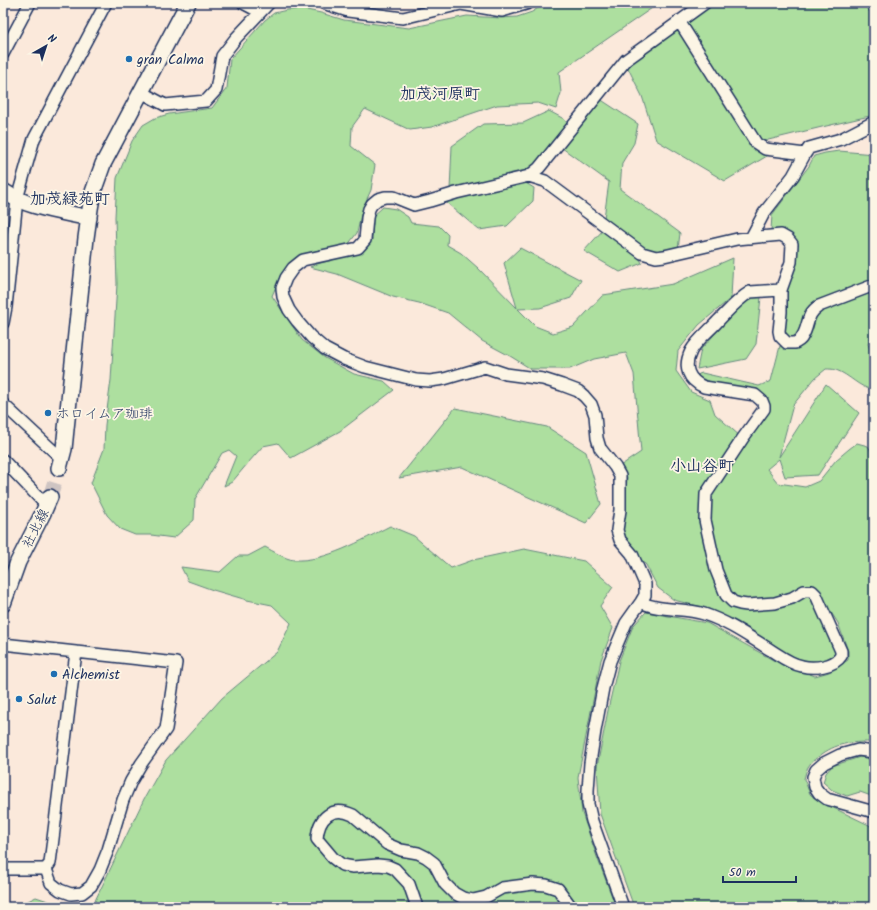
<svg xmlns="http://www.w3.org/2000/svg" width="877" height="910" font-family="Kalam,'Klee One',sans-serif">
<rect width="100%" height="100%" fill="#fbe9db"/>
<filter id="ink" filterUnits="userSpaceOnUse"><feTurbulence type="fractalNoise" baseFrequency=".025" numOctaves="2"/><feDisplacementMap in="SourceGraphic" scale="8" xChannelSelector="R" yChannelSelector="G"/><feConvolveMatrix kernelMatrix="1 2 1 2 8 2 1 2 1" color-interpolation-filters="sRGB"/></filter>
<g filter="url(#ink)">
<path fill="#addf9f" stroke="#64877e" d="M546 3H690L684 6H655L559 72 561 93 556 109 538 103 497 105 432 127 410 130 365 109 352 127 351 146 375 165 371 190 362 210 357 233 347 246 311 252 295 258 281 274 272 296 302 340 325 358 354 374 384 381 394 390 340 431 291 458 278 443 263 446 248 463 232 482 224 486 236 456 229 450 222 453 195 499 194 520 174 538 151 535H135L120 529 107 515 91 483 104 449 105 425 111 380 117 284 115 217 117 178 132 141 143 125 155 118 169 114 212 108 227 88 230 59 265 20 274 13 287 10 302 9 321 13 344 20 409 28 467 16 501 18 517 17 532 12Z
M711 3H871L874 7V115L822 127 756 143 679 21Z
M678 27 757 150 767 156 725 181 656 140 642 96 627 66Z
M600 99 638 124 634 143 622 163 620 189 680 233 678 250 647 251 604 218 609 182 558 145Z
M549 111 564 119 568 124 529 171 450 190 452 146 483 124 523 123Z
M839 151 874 154V281L819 304 797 339 784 338 785 291 795 263 782 231 771 230 772 215 809 166 814 156 825 153Z
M524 182 534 188 533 201 507 226 479 230 441 198Z
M383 207 396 209 408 217 411 223 439 226 448 235 447 245 461 253 478 268 517 308 504 263 520 248 581 280 571 298 540 308 518 309 535 326 553 333 573 327 603 295 673 284 733 258 731 298 699 325 678 351 676 371 691 392 710 400 715 414 741 437 705 494 703 520 732 604 811 594 836 652 834 655 824 660 808 662 789 655 737 624 709 609 674 600 658 588 646 565 623 538 627 477 620 466 641 452 634 374 626 353 594 359 570 369H531L510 356 482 341 448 313 419 303 393 297 337 274 310 267 317 264 362 252 372 240 373 216Z
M603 230 638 255 642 263 620 272 584 251Z
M874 292V328L872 329 868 344 874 361V390C859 388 850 375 836 370 833 369 829 369 826 369L815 378 793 405 779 457 826 384 859 413 818 475 785 477 779 459 767 469 778 483 805 487 819 481 836 460 849 449 857 443 868 446 874 456V742C854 742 839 742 822 754 817 758 811 761 808 767 806 771 805 775 804 779L810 794 817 800 869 825 874 830V907H634L600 814 597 767 609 705 619 661 633 626 646 612 707 623 773 660 815 676 829 672 848 660V651L838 623 819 594H790L776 599 744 600 734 597 718 570 708 520 709 496 743 444 751 437 767 410 768 405 707 385 697 376 699 374 702 373 759 386 771 381 780 346 792 347 816 311Z
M749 297H761L756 344 746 359 697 369 701 349Z
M455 408 547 427 586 452 601 504 586 523 462 467 399 478Z
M390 526 414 536 451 568 473 560 524 549 584 561 613 587 600 606 613 628 601 660 578 777 582 813 597 857 616 907H92L144 799 166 760 222 698 277 652 291 623 272 605 247 600 213 590 188 581 181 567 220 572 238 556H248L265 547C273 551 285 559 294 560 325 562 362 540 390 526Z
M860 757 874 760V797L860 792 847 796 832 790 823 782 826 773 832 766Z
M36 897 66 907H22L24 903Z"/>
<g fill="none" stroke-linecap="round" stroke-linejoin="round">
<path stroke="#cec4c2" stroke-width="15" stroke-dasharray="15 8" stroke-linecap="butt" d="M50 497 59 468"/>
<defs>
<path id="street" d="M243 3 260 12
M323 3 348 11 403 18 461 4 502 11 529 3
M871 3 874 6
M679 21 756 143 765 149 805 154
M3 54 30 3
M141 92 165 105 206 101 216 90 222 56 236 38 269 3
M529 176 545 181 642 253 656 257 664 256 737 239 781 235 788 239 792 244 791 262 781 290V312L779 331 780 336 787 343H795C798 341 801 340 802 337 810 325 805 315 819 306L874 285
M751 238 764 213 793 176 805 154 809 148 841 139 874 122
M3 323 6 307 17 199 34 139 106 3
M3 404 61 458
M3 460 47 506
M641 602C660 612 684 607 704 614 728 622 748 636 769 649 779 655 790 664 802 666 813 669 834 667 841 656V651L816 595 812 591H804L792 598 775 603 747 605 740 604 733 602 726 595 716 570 705 520 706 494 743 438 764 409V406L762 401 755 395 704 387C688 380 683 367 691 351 696 341 710 330 718 321 728 311 738 299 750 292L781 290
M3 644 176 663 166 729 141 764 131 781 123 800 108 850 100 870 91 886 82 893 71 894 60 890 51 883 46 869
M874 752 858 750 840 755 824 763 816 770 813 777 815 787 819 793 827 799 874 812
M3 869H46L50 863 76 652
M417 907 409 884 395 869 388 866 378 865 353 867 342 865 333 858 317 839C318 818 332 805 353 815L387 844 401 850 418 853 426 857 434 863 445 884 454 893 463 898 473 900 486 897 502 888 533 884 546 885 558 889 569 904 570 907
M623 907 592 821 588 804V790L590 763 595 731 603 688 610 661 626 623 641 602 645 595V584L632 554 620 540 617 530 620 510V476L615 467 600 448 597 438 595 415 591 404 584 396 578 391 562 385 543 379 506 374 485 367 444 379 430 381 416 380 365 367 344 359 325 349 311 337 297 321 289 310 283 297 282 288 286 278 293 268 303 260 358 248 365 240 367 218 369 209 372 204 378 199 385 197H394L414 205 430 201 456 193 529 176 539 168 626 60 705 3"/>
<path id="secondary" d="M3 191C28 208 59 211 89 218
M59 468 64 449 66 429 86 238 90 209 93 192 103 164 188 3
M3 604 18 562 43 513 50 497"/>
</defs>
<use href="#street" stroke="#1b2f5e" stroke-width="14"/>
<use href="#secondary" stroke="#1b2f5e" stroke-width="18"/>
<use href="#street" stroke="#fcf5e5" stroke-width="11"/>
<use href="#secondary" stroke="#fcf5e5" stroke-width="15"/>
</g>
</g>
<g fill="#1f6fb2" stroke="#fcf5e5" stroke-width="1.5">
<circle cx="129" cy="59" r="4"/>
<circle cx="48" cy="413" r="4"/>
<circle cx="54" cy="674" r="4"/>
<circle cx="19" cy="699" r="4"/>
</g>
<g text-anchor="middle" stroke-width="3.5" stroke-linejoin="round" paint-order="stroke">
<g font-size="14" fill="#1b2f5e" stroke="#fcf5e5" text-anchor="start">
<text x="137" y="64">gran Calma</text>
<text x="56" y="418">ホロイムア珈琲</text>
<text x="62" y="679">Alchemist</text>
<text x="27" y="704">Salut</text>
</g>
<g font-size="14" fill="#1b2f5e" stroke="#fcf5e5">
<text transform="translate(35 528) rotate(-63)" y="5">社北線</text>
</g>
<g font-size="16" font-weight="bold" fill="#1b2f5e" stroke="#fcf5e5">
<text x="440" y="99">加茂河原町</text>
<text x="70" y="204">加茂緑苑町</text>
<text x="702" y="471">小山谷町</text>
</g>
</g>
<rect width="877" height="910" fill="none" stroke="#fcf5e5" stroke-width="16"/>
<rect x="8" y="8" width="861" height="894" fill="none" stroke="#1b2f5e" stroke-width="1.5" filter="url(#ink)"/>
<g transform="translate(46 46) rotate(39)" stroke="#fcf5e5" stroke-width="3" paint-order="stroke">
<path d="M0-3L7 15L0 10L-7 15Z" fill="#1b2f5e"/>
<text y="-6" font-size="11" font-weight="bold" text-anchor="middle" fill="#1b2f5e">N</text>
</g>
<path d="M723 876v6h73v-6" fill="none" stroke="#1b2f5e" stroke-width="2"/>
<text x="729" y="876" font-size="12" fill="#1b2f5e" stroke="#fcf5e5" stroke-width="3" paint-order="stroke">50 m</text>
</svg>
